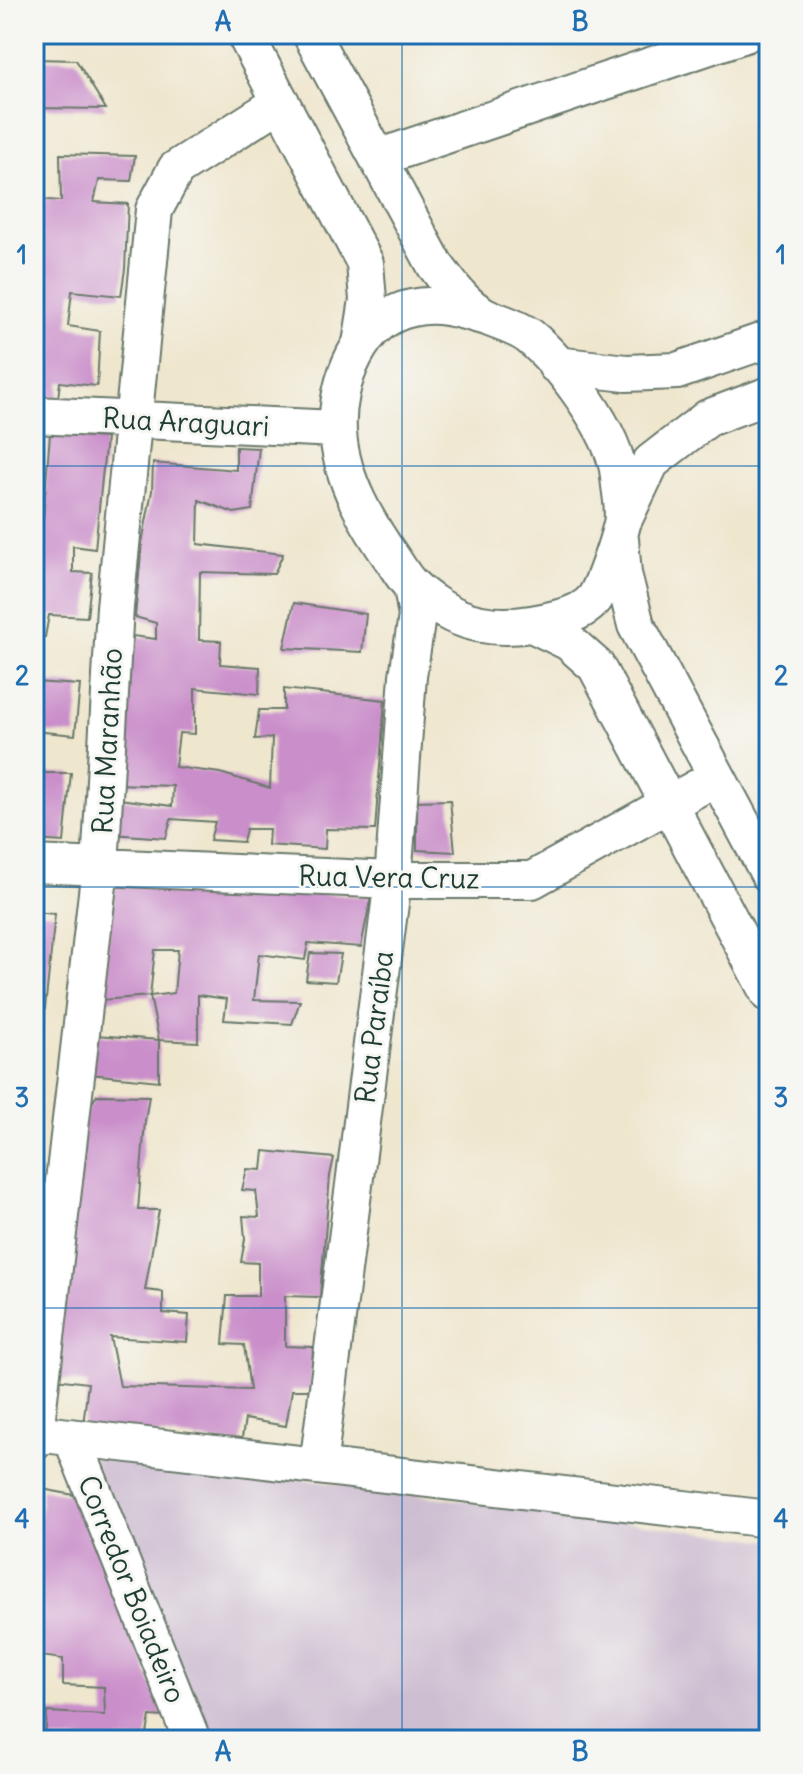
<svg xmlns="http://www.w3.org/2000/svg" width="803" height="1774" font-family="Delius,sans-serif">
<rect width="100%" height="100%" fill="#f6f6f2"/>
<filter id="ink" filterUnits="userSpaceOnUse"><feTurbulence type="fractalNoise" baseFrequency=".0125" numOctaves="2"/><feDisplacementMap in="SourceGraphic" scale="16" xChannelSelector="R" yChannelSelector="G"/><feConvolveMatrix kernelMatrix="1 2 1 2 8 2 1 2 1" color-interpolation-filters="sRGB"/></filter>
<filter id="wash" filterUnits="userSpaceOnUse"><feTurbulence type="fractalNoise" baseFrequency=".006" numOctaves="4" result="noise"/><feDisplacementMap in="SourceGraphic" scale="32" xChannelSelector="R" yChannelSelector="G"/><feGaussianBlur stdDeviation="1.8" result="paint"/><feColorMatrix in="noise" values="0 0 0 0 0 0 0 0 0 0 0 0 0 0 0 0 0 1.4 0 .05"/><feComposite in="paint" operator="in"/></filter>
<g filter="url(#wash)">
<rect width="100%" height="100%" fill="#efe6ce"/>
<path fill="#cebed1" d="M90 1452 769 1541V1740H206Z"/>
<g id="blocks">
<path fill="#ca8fca" d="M34 59 76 60 106 109 34 108Z
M60 154 135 156 131 181 99 180 94 202 128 204 125 269 121 296 72 291 68 326 100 331 97 386 60 382 58 398 34 396V199L61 201Z
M50 434 106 438 95 549 73 546V572L92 573 87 617 49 615 45 637H34V542L41 543Z
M236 447 259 448 252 510 234 513 199 500 198 544 283 554 274 574 200 572 199 640 221 641 220 664 260 667 259 694 195 688V734L179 733 175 767 220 773 270 788 272 738 255 739 259 710H284V689L385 700 375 830 326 829 325 849 268 845 269 829H246L243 842 210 840 215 822 171 819 166 838 112 834 120 799 172 806 173 786 117 784 133 636 156 639V623L135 617 142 543 152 491 153 463 236 470Z
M294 603 366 614 362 652 284 648Z
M34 682 80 685 75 735 34 731Z
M34 773H71L64 842 34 840Z
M450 800 455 852 417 850V801Z
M115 882 267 890 371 897 361 947 308 943 305 960 259 954 254 1000 300 1001 292 1024 224 1020 227 999 198 995V1042L159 1040 150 996 174 993 178 950H155L150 996 101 1000Z
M34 912 55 914 39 1065H34Z
M310 953 341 954 336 982 306 980Z
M96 1035 159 1040V1081L90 1074Z
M97 1095 149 1096 145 1121 138 1210H159L145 1290 163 1292V1313L189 1315 187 1342 110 1337 120 1386 250 1390 244 1345 223 1344 227 1296H258V1263L241 1262 245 1239 243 1216 259 1217 256 1191 242 1190 247 1169 262 1170 264 1151 334 1158 330 1176 320 1297 285 1296V1346L313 1347 311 1390H292L286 1426 245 1419 241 1444 83 1426 88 1383 55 1379 85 1114Z
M42 1489 79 1496 164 1717 150 1716 146 1740H45L47 1712 105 1715 104 1687 63 1685V1659L34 1655V1594Z"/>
</g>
</g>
<g filter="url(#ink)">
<use href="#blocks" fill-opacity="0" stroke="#68786a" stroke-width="2"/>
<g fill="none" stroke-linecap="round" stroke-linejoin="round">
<defs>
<path id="minor" d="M245 34 365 263 368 300 361 344
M311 34 435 265C449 283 464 306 485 316 500 323 515 326 529 336 562 363 615 433 619 476 620 491 625 510 622 524 618 541 604 584 595 598 586 610 572 615 559 618 526 627 490 631 458 617 444 611 424 598 413 587 406 581 400 571 395 563 368 525 341 480 338 432 335 383 360 318 412 308 437 302 460 309 483 316
M378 158 745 34
M556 365 626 373 677 371 769 339
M34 415 337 429
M623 521 651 462 708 418 769 395
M620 539 623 574 636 625 769 874
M532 624 569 642 596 666 769 994
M34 864 393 880H532L717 777
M35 1433 769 1519
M72 1438 192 1740
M34 1442 100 867 115 607 154 210 176 169 281 102
M318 1466 393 880 408 676 417 616 412 587"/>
</defs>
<use href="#minor" stroke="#68786a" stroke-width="40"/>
<use href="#minor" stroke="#fff" stroke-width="36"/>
</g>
</g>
<path fill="none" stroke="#1f6fb2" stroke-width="2" stroke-opacity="0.55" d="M402 34V1740M34 466H769M34 887H769M34 1308H769"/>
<g text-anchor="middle" stroke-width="6" stroke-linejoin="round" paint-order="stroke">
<g font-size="28" fill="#1f3d34" stroke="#f6f6f2">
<text transform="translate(186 422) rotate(3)" y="10">Rua Araguari</text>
<text transform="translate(107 741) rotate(-87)" y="10">Rua Maranhão</text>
<text transform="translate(389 877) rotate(1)" y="10">Rua Vera Cruz</text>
<text transform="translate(374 1027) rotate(-83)" y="10">Rua Paraíba</text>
<text transform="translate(132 1589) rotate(68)" y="10">Corredor Boiadeiro</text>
</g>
</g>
<rect width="803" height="1774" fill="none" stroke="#f6f6f2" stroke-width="88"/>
<rect x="44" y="44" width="715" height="1686" fill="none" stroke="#1f6fb2" stroke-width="3"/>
<g font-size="26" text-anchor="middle" font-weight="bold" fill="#1f6fb2">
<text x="223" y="31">A</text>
<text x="580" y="31">B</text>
<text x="22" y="264">1</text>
<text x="781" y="264">1</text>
<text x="22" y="685">2</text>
<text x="781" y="685">2</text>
<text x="22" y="1107">3</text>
<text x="781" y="1107">3</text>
<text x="22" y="1528">4</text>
<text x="781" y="1528">4</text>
<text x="223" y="1761">A</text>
<text x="580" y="1761">B</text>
</g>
</svg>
